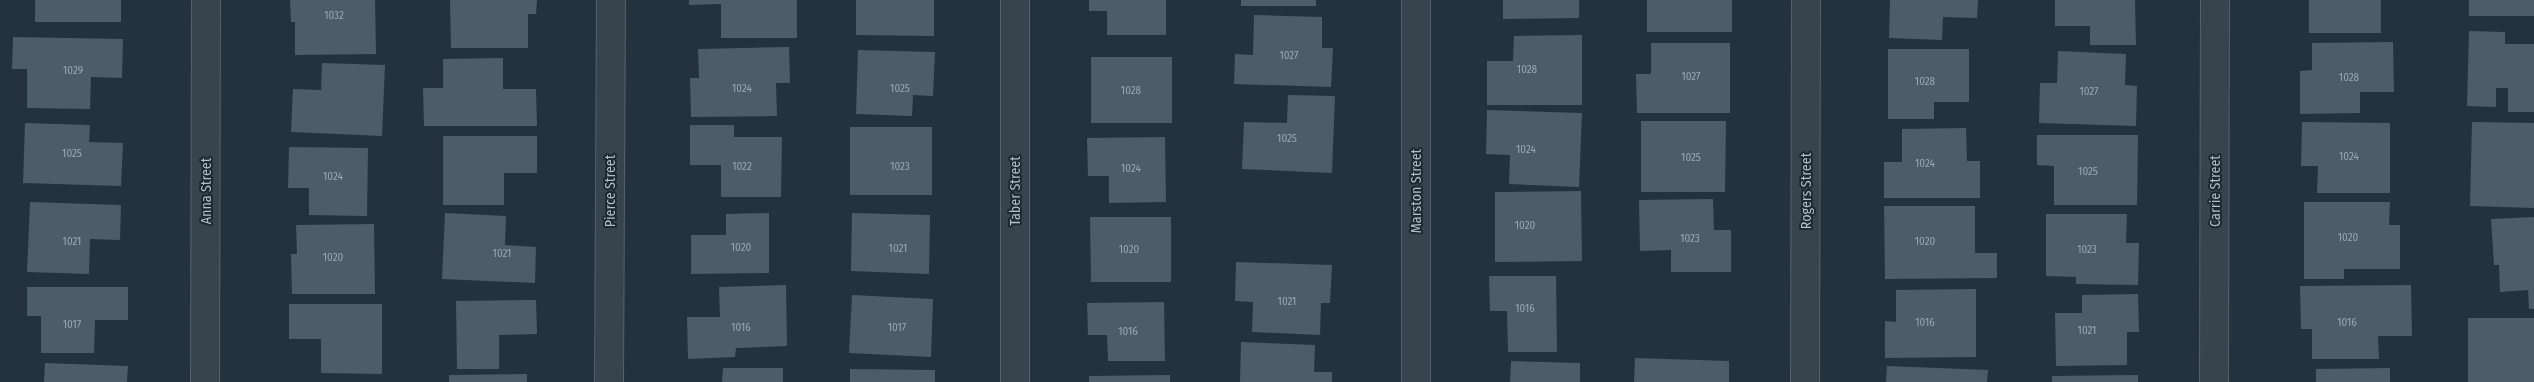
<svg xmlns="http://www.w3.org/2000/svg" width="2534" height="382" font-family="'Fira Sans Condensed',sans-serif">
<rect width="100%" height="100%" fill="#24323d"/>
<path fill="#4c5d68" d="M35 0H121V22H35Z
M290 0H375L376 54 295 55V22H291Z
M450 0H537L536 14H528V48H451Z
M689 0H797V38H721V4L689 5Z
M856 0H934V36L856 35Z
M1089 0H1166V35H1107V11H1089Z
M1241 0H1316V6H1241Z
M1503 0H1579V18L1503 19Z
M1647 0H1732V32H1647Z
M1890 0H1978L1977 18 1943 17 1942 40 1889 38Z
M2055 0H2135L2136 45H2090V26H2055Z
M2309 0H2381V33H2309Z
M2469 0H2534V16H2469Z
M1254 15 1322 17V48H1333L1331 87 1234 84 1235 54 1253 55Z
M2469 31 2505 32V44H2534V112H2508V88H2496V107L2467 106Z
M1582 35V105H1487V61H1513L1514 36Z
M13 37 123 39 122 78 91 77 90 109 27 108V69H12Z
M2393 42 2394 92H2360V113L2300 114V71L2312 70V43Z
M1651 43H1730V113H1637L1636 74H1651Z
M789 47 790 83H776L777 116 691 117 690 78H699L698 49Z
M1888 49H1969V102H1934V119H1888Z
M858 50 935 52 933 96 913 95 912 116 856 114Z
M2058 51 2126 54 2125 85 2137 86 2136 126 2039 123 2040 83H2057Z
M1091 57H1172V123H1091Z
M503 58V89H536L537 126H424L423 88H443V59Z
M322 63 385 65 382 136 291 132 293 89 321 90Z
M1288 95 1335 96 1332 173 1242 169 1244 122 1287 123Z
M1487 110 1582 113 1579 187 1509 184 1510 155 1486 154Z
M1641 121H1726L1725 192H1641Z
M2302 122 2390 123V193H2317L2318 166H2301Z
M2472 122 2534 123V208L2470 206Z
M25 123 90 125 89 142 123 143 121 186 23 183Z
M690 125H734V137H782L781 197H721V165H690Z
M850 127H932V195H850Z
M1966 128 1967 161H1980V198H1884V162H1902V129Z
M2037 135H2138L2137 205H2054V166L2037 165Z
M443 136H537V173H504V205H443Z
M1165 137 1166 202 1109 203V176H1088L1087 138Z
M289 147 368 148 367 216 309 215V188H288Z
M1581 191 1582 261 1495 262V192Z
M1713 199 1714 230H1731V272H1671V250L1640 251 1639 200Z
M30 202 121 205 120 240 90 239 89 274 27 272Z
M2304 202H2390L2389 225H2400V269H2344V279H2304Z
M1884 206H1975V253H1997V278L1885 279Z
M445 213 506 216 505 245 536 247 535 283 442 279Z
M769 213V273L691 274V235H726V214Z
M852 213 930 215 929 274 851 271Z
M2046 214H2127L2126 243H2139L2138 285 2076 284V277L2046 276Z
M1090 217H1171V282H1091Z
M2534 217V309H2529L2528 290 2500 292 2499 265H2494L2491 219Z
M374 224 375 294H292L291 254H297L296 225Z
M1236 262 1332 265 1330 303H1321L1320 335 1252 332 1253 302 1235 301Z
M1489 276H1556L1557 352H1508L1507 311H1490Z
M786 285 787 346 736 348 735 357 688 359 687 317H720L719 287Z
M2411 285 2412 336H2378L2379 359H2312V329H2301L2300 286Z
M27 287H128V320H95L94 353H41V316H27Z
M1976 289V357L1885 358V321L1896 322V290Z
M2138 294 2139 332H2127V365L2056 366 2055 313H2082V295Z
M852 295 933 299 931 357 849 353Z
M536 300 537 334 499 335V369H457L456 301Z
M1164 302 1165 361H1108L1107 335H1088L1087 303Z
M289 304H382V374L321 373V339H289Z
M2468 318H2534V382H2468Z
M1241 342 1315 345 1314 372H1332V382H1240Z
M1635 358 1729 361V382H1634Z
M1511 361 1580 363V382H1510Z
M45 363 128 366 127 382H44Z
M1887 366 1988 370 1987 382H1886Z
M723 368H783V382H722Z
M2390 368V382H2316V369Z
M850 369 935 370V382H850Z
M527 374V382H449V375Z
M1170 375V382H1089V376Z
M2138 375V382H2052V376Z"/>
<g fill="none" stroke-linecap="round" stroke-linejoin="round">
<defs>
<path id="minor" d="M1015 0V382
M205 382 206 0
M609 382 611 0
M1416 382V0
M1805 382 1806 0
M2214 382 2215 0"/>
</defs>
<use href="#minor" stroke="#56626b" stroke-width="30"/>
<use href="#minor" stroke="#38444d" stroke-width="28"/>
</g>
<g text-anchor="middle" stroke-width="4" stroke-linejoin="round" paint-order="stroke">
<g font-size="11" fill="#99a6b0">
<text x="334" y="19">1032</text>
<text x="1289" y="59">1027</text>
<text x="1527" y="73">1028</text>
<text x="73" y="74">1029</text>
<text x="1691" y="80">1027</text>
<text x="2349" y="81">1028</text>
<text x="1925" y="85">1028</text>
<text x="742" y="92">1024</text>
<text x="900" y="92">1025</text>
<text x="1131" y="94">1028</text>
<text x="2089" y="95">1027</text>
<text x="1287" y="142">1025</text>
<text x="1526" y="153">1024</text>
<text x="72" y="157">1025</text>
<text x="2349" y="160">1024</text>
<text x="1691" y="161">1025</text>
<text x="1925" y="167">1024</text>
<text x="742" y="170">1022</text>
<text x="900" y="170">1023</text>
<text x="1131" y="172">1024</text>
<text x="2088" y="175">1025</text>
<text x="333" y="180">1024</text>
<text x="1525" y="229">1020</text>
<text x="2348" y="241">1020</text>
<text x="1690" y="242">1023</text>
<text x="72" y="245">1021</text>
<text x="1925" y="245">1020</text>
<text x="741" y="251">1020</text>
<text x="898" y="252">1021</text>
<text x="1129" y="253">1020</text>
<text x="2087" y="253">1023</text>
<text x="502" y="257">1021</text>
<text x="333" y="261">1020</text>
<text x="1287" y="305">1021</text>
<text x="1525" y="312">1016</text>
<text x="1925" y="326">1016</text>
<text x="2347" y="326">1016</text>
<text x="72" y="328">1017</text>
<text x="741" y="331">1016</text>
<text x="897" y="331">1017</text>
<text x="2087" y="334">1021</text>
<text x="1128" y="335">1016</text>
</g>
<g font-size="14" fill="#b3bfc8" stroke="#1d2932">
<text transform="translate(206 191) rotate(-90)" y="5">Anna Street</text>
<text transform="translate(610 191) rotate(-90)" y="5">Pierce Street</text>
<text transform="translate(1015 191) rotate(-90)" y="5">Taber Street</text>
<text transform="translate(1416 191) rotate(-90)" y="5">Marston Street</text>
<text transform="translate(1806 191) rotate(-90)" y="5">Rogers Street</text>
<text transform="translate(2215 191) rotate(-90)" y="5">Carrie Street</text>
</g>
</g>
</svg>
